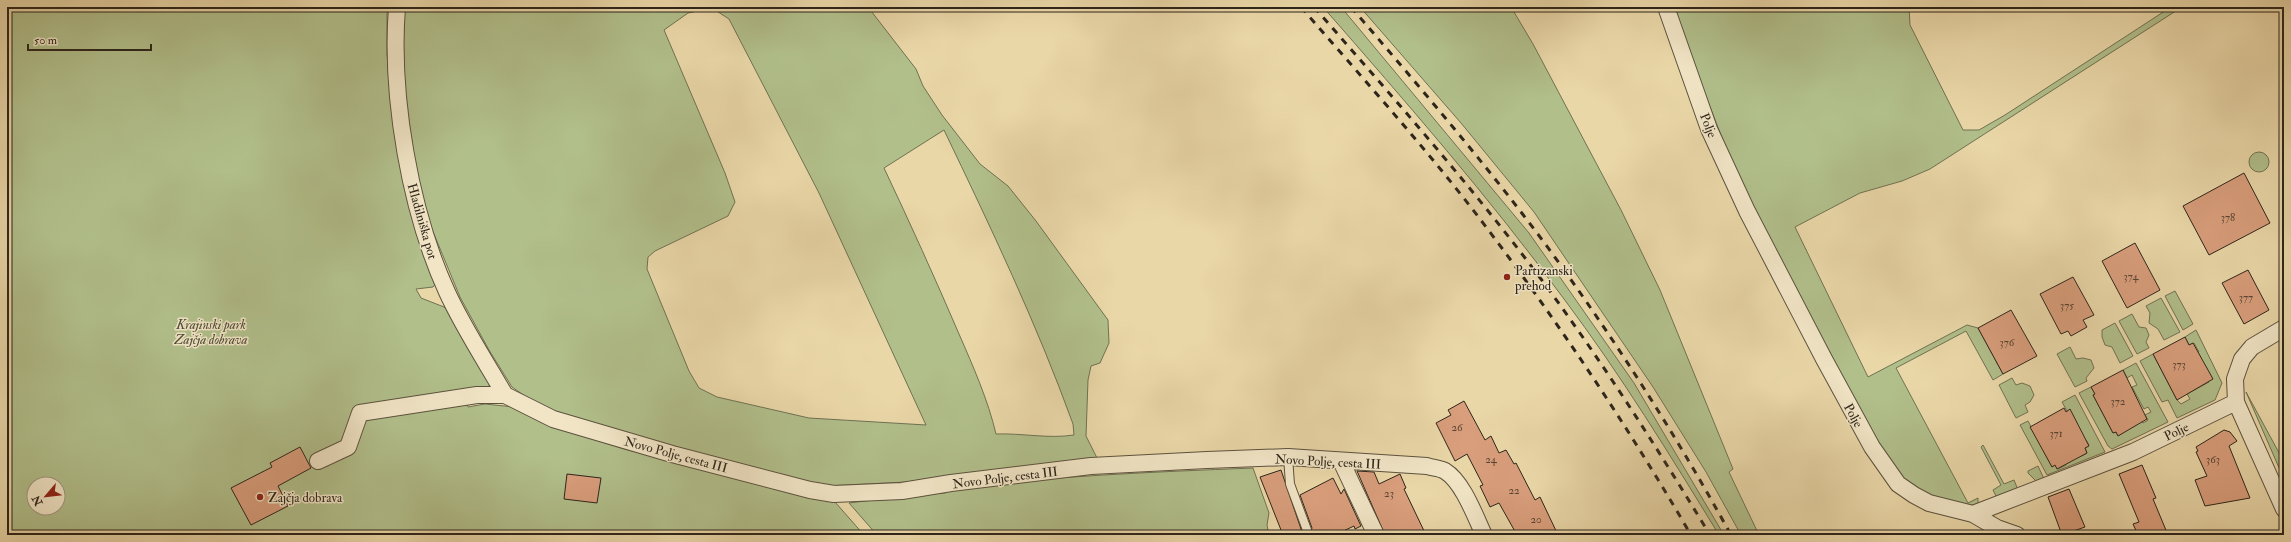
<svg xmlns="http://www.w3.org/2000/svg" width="2291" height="542" font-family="'IM FELL Double Pica',serif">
<rect width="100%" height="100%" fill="#ead7a8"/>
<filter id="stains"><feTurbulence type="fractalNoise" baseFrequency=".005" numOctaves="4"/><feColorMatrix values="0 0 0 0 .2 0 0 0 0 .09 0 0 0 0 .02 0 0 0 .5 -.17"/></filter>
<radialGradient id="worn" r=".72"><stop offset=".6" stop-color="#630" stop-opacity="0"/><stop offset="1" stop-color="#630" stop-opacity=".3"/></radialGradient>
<path fill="#b1bf8b" stroke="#6f7253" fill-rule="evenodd" d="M7 7H387V54L395 132 437 282 433 287 416 289 421 298 444 307 451 314 493 380 488 387 461 391 468 407 485 404 514 407 543 423 624 449 828 500 835 502 864 535H7ZM34 484H58V508H34Z
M402 7H868L916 69 923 86 942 115 980 164 1008 186 1036 221 1108 320 1109 343 1100 363 1091 366 1088 380 1086 436 1098 460 907 482 824 486 629 435 554 412 532 401 512 387 489 350 460 297 429 222 417 173 407 116 401 57ZM712 8 729 19 819 193 926 425 809 418 717 397 699 388 689 371 647 269 648 257 655 251 728 216 735 202 725 173 664 30 688 13ZM944 130C991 228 1036 322 1073 424L1074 435C1048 439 1022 433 996 434 988 400 973 366 959 334 935 278 910 223 884 168Z
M1323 7H1341L1529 233 1634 383 1724 535H1719C1670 455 1621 375 1564 299 1489 197 1406 102 1323 7Z
M1360 7H1511L1533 44 1621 210 1660 290 1733 469 1729 472 1759 535H1741L1706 472 1653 387 1534 212 1461 123Z
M1674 7H1909L1910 25 1963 130H1979L2005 115 2171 7H2182L1930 169 1902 181 1860 193 1795 227 1868 377 1967 325 1978 328 2003 374 1993 380 1966 331 1896 368 1968 503 1978 498V505C1960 512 1916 493 1902 479 1892 469 1883 453 1875 441L1735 171 1703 89Z
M2249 162a10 10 0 1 1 20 0a10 10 0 1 1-20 0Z
M2175 291 2193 324 2183 330 2165 296Z
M2161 298 2180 332 2164 340 2158 329 2149 323 2150 313 2146 306Z
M2132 314 2139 327 2146 328 2149 335 2146 342 2149 348 2137 354 2119 321Z
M2115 323 2133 356 2120 363 2112 347 2105 345 2102 337V330Z
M2196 330 2222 383 2215 400 2177 418 2168 400 2162 402 2140 361 2153 354 2177 400 2181 404 2190 399 2187 394 2209 382 2194 355 2199 352 2194 343 2189 345 2185 337Z
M2070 347 2076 359 2083 358 2091 360 2094 368 2086 378 2087 381 2075 387 2057 354Z
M2136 363 2168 422 2112 449 2108 446 2079 393 2091 387 2095 394 2093 395 2113 433 2116 432 2118 436 2140 419 2143 423 2148 420 2145 415 2151 412 2148 407 2144 409 2132 387 2137 385 2132 375 2127 378 2123 370Z
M2012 378 2016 385 2022 383 2030 386 2034 395 2030 402 2025 405 2028 412 2016 418 1999 385Z
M2246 392 2284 462V474L2280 470Z
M2075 395 2105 452 2047 475 2020 425 2028 421 2052 467 2055 465 2058 469 2066 465 2064 460 2079 452 2082 456 2087 453 2085 448 2089 445 2086 440 2082 442 2070 410 2067 411 2062 402Z
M1983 445 2004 484 2014 480 2018 490 1997 498 1993 490 2001 485 1981 447Z
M2038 466 2045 481H2036L2028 473V471Z
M1253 468 1269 513 1267 525 1269 535H877L849 503 912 495 945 493 954 488C1054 476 1153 472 1253 468Z"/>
<path fill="#d99e7c" stroke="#2d251b" d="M2244 173 2270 223 2209 255 2183 206Z
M2135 243 2160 290 2127 308 2102 261Z
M2248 270 2269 310 2244 324 2222 283Z
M2073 277 2094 315 2083 320 2087 327 2071 336 2068 331 2061 334 2040 294Z
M2011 310 2037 356 2003 374 1978 328Z
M2185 337 2189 345 2193 343 2213 379 2177 400 2153 354Z
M2123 370 2147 419 2118 436 2116 432 2113 433 2093 395 2095 394 2091 387Z
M1464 401 1485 440 1491 436 1499 453 1506 450 1514 464 1516 463 1535 500 1540 497 1558 535H1517L1499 503 1490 507 1480 486 1483 485 1467 454 1455 461 1436 423 1451 415 1448 410Z
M2064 408 2066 412 2070 409 2089 446 2085 448 2087 453 2057 469 2055 465 2052 467 2030 427Z
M2224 430 2230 432 2237 441 2229 446 2250 498 2205 506 2195 480 2207 476 2196 452 2198 451 2196 447Z
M300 447 311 468 278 486 288 506 251 525 231 488 272 467 270 463Z
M2142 465 2156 498 2153 499 2168 535H2138L2133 524 2139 522 2119 474Z
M1281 470 1302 532 1305 535H1283L1260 477Z
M1357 471 1374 472 1379 484 1400 474 1406 488 1404 489 1426 535H1385Z
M567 474 601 478 597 503 564 499Z
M1333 478 1341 494 1344 489 1361 526 1355 529 1354 526 1335 535H1309L1312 528 1300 495Z
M2069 489 2085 527 2062 535 2048 497Z"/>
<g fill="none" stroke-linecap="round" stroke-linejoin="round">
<defs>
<path id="lane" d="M1288 457 1290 484 1307 530"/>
<path id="street" d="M397 7C390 96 410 211 447 292 463 327 486 362 505 395
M1666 7 1709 129 1747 211 1824 359 1872 447 1898 484 1914 495 1929 503 1973 514 1997 528 2017 535
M2284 328 2252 347 2242 359 2235 379 2236 402 2284 509
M318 461 348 447 360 413 477 395H505L553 419 672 454 810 490 834 494 902 491 951 483 1091 466 1207 460 1288 457 1427 466C1433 468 1440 468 1445 471 1463 482 1475 516 1484 535
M1341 461 1376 535
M1973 514 2133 452 2236 402"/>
</defs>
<use href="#lane" stroke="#5c523e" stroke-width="10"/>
<use href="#street" stroke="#5c523e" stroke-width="18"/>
<use href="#lane" stroke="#f1e5c6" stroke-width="8"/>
<use href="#street" stroke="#f1e5c6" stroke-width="16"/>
<path stroke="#2d251b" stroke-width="3" stroke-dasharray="7 7" stroke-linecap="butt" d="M1301 7C1358 73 1416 137 1470 206 1551 311 1624 420 1691 535
M1314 7C1391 95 1468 182 1538 275 1600 358 1656 446 1710 535
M1351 7C1418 85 1485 163 1546 245 1614 338 1676 435 1731 535"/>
</g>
<g fill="#8f2418" stroke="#f1e5c6" stroke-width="1.5">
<circle cx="1507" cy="277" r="4"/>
<circle cx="260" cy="497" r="4"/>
</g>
<g text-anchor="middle" stroke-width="3" stroke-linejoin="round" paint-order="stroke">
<g font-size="11" fill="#584333">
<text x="2228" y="221">378</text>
<text x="2131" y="280">374</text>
<text x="2246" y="301">377</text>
<text x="2067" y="309">375</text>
<text x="2007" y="346">376</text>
<text x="2179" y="368">373</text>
<text x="2118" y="405">372</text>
<text x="1457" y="431">26</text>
<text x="2056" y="437">371</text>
<text x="1491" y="463">24</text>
<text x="2213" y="463">363</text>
<text x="1514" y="494">22</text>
<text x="1389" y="497">23</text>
<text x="1536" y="523">20</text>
</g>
<g font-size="13" fill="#2d251b" stroke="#f1e5c6">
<text transform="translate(1709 125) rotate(68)" y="5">Polje</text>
<text transform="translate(423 221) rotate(74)" y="5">Hladilniška pot</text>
<text transform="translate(1854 415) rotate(61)" y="5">Polje</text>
<text transform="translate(2176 431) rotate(-26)" y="5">Polje</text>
<text transform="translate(676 454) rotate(15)" y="5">Novo Polje, cesta III</text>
<text transform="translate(1328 461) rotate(3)" y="5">Novo Polje, cesta III</text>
<text transform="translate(1005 477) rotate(-7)" y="5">Novo Polje, cesta III</text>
</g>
<g font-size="13" fill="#2d251b" stroke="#f1e5c6" text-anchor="start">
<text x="1515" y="275">Partizanski<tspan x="1515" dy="15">prehod</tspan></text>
<text x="268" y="502">Zajčja dobrava</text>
</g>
<g font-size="13" font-style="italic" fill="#4e4c37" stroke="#f1e5c6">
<text x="211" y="329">Krajinski park<tspan x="211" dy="15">Zajčja dobrava</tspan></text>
</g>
</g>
<rect width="2291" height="542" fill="none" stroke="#ead7a8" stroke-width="24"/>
<rect x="8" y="8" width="2275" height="526" fill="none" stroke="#2d251b" stroke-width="2"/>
<rect x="12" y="12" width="2267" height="518" fill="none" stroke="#2d251b"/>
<g transform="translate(46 496) rotate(242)"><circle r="19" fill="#f1e5c6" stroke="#a39882"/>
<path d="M0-3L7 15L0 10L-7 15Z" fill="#8f2418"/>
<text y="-6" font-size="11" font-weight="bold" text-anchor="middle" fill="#2d251b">N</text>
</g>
<path d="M28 44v6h123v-6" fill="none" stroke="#2d251b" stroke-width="2"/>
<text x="34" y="44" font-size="12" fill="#2d251b" stroke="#f1e5c6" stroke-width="3" paint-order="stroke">50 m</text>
<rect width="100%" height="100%" filter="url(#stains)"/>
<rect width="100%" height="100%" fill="url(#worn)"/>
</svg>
